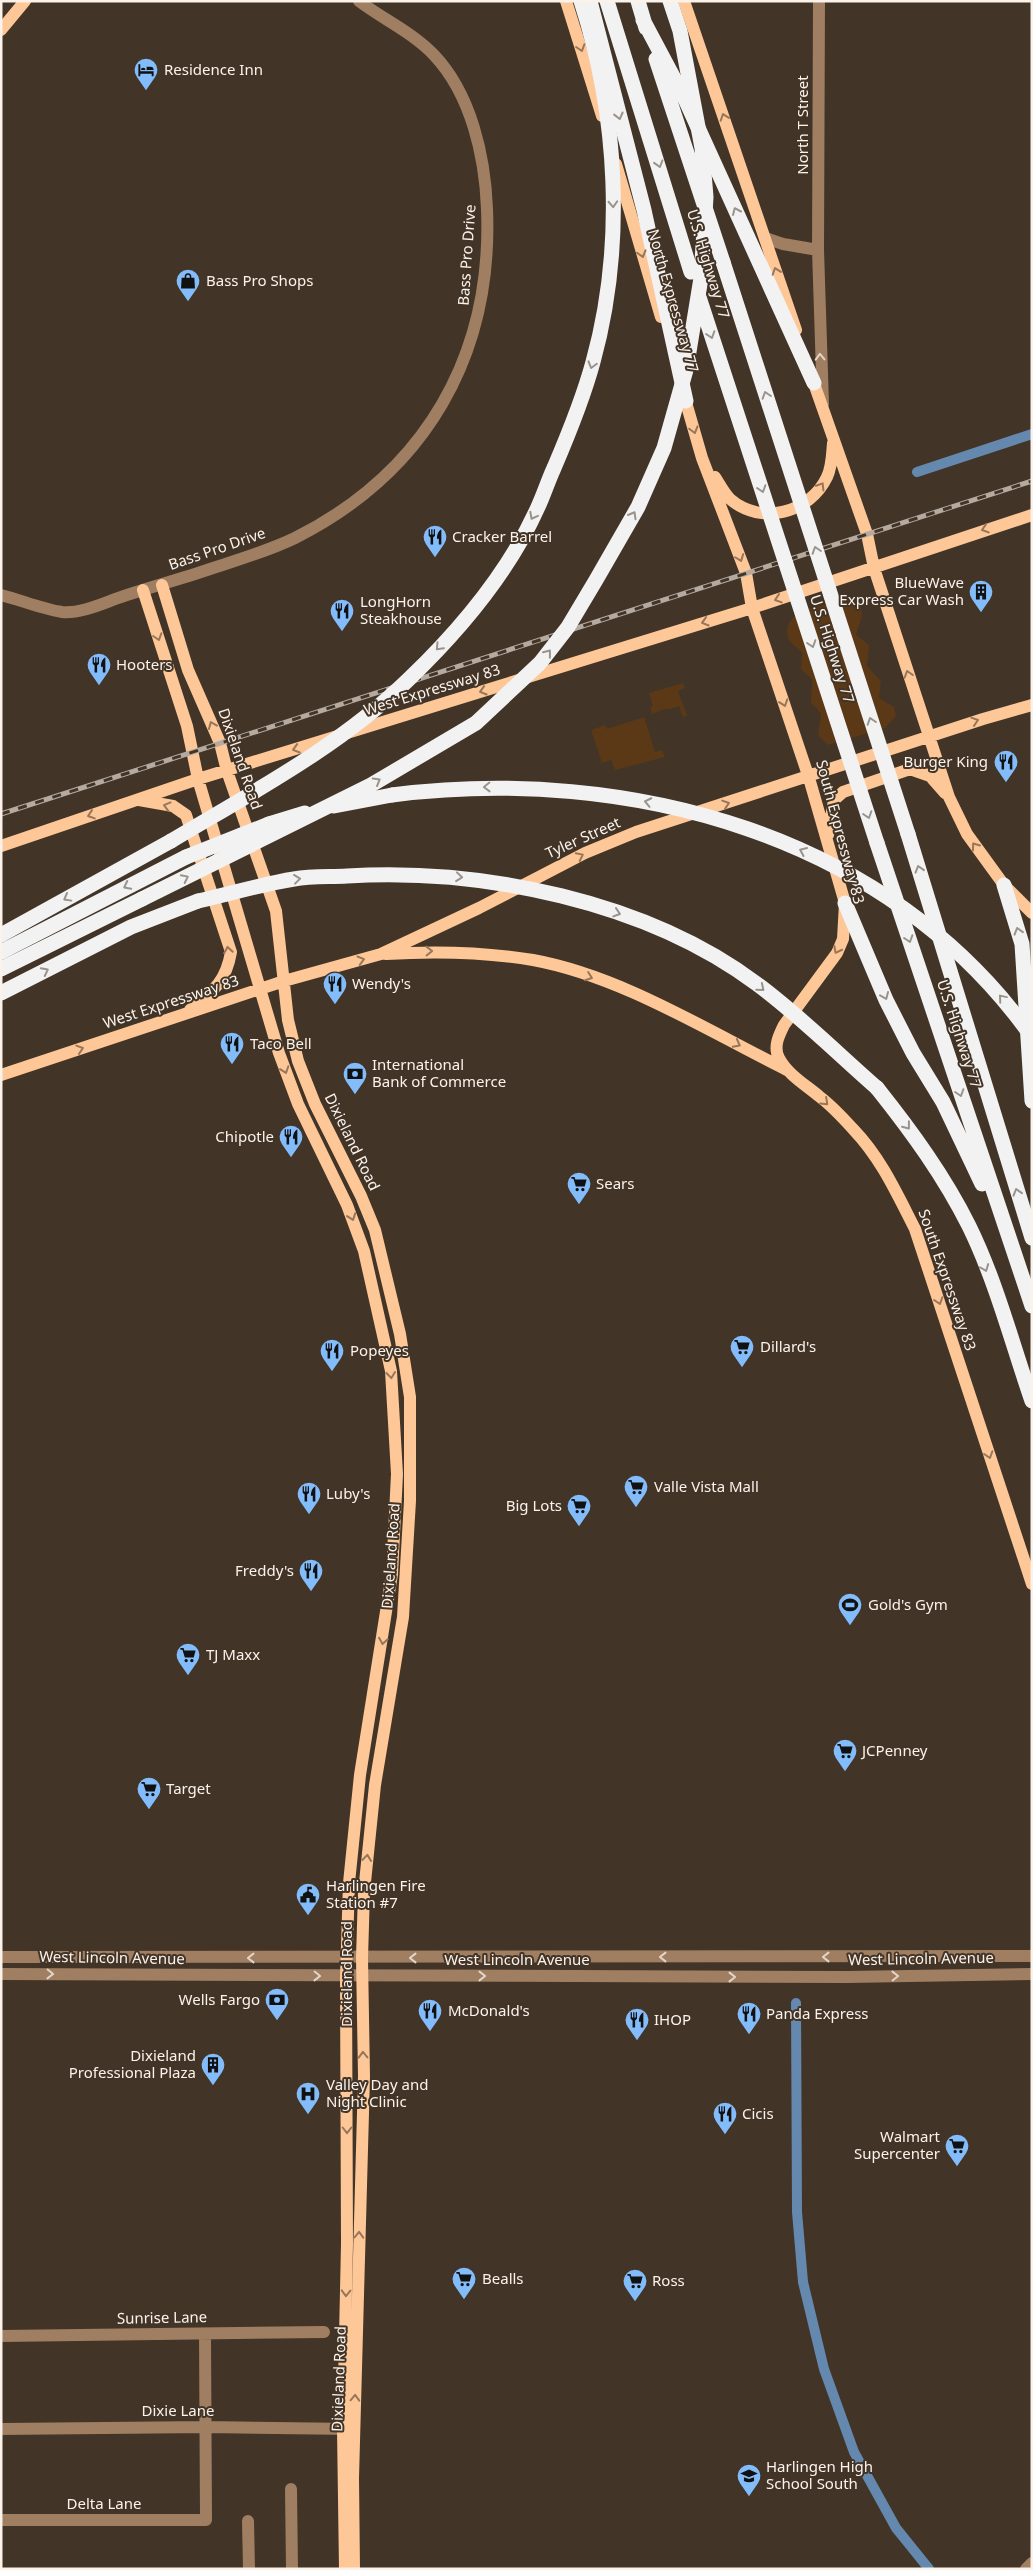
<svg xmlns="http://www.w3.org/2000/svg" width="1033" height="2570" font-family="'Noto Sans',sans-serif">
<rect width="100%" height="100%" fill="#423427"/>
<path fill="#5b3917" d="M847 600H855L861 605 862 616 856 635 869 645 867 666 881 681 879 698 894 707 896 716 885 728 828 745 818 735 821 714 811 702 812 679 801 669 802 653C799 648 792 646 789 639 777 610 827 605 847 600Z
M683 683 685 688 678 691 687 716 683 717 679 706 668 710 667 708 652 714 650 707 653 706 649 693Z
M644 717 655 752 662 750 665 757 615 770 611 760 602 763 591 730 605 725 607 729Z"/>
<g fill="none" stroke-linecap="round" stroke-linejoin="round">
<path stroke="#6588ae" stroke-width="10" d="M917 472 1032 434
M796 2003 797 2212 803 2282 824 2369 854 2452 896 2528 929 2569"/>
<path stroke="#9f7e61" stroke-width="12" d="M819 1 818 250 823 404
M765 238 783 244 818 250
M1 595C21 600 42 609 62 612 82 614 105 602 124 596 148 588 173 581 198 573 230 562 264 553 295 538 426 472 493 355 487 209 485 156 471 94 434 55 412 32 384 20 359 1
M1 1957 1032 1956
M1 1974 847 1977 1032 1974
M1 2336 324 2332
M1 2429 207 2427 354 2429
M291 2489 292 2569
M1 2520H206L205 2334
M248 2521 249 2569
M1026 2569 1032 2563"/>
<path stroke="#fec797" stroke-width="12" d="M566 1 602 116
M684 1 796 330
M1 30 25 1
M616 164 661 317
M811 375 867 534 874 568 949 797 967 834 1004 885 1032 913
M683 392 702 458 746 573 752 608 809 778 845 903 843 939 837 953 784 1025C779 1035 773 1047 779 1058 788 1075 806 1085 820 1097 832 1106 843 1118 853 1129 881 1158 897 1194 915 1229L1032 1584
M715 477C719 483 724 493 730 499 761 526 810 513 827 477 832 467 832 454 833 443
M162 585 188 670 220 743 227 771 276 911 288 1020 298 1061 315 1104 361 1196 375 1230 400 1334 410 1397V1501L403 1617 375 1785 364 1892 362 1958 364 2076 353 2478 354 2569
M143 590 187 726 198 779 279 1053 298 1104 347 1205 364 1251 391 1371 397 1474 392 1574 360 1775 349 1883 346 1977 347 2244 343 2429 345 2569
M139 800 173 806 186 815 231 952C226 982 213 991 190 1010
M828 835 834 800 843 792 910 769 930 776 945 793
M1 846 198 779 752 608 1032 515
M386 954C435 951 484 952 533 960 621 976 708 1031 787 1070
M1 1075 284 981 381 954 479 908 585 853 636 832 983 719 1032 705"/>
<path stroke="#f2f2f2" stroke-width="15" d="M590 1 644 210 686 401
M607 1 691 272
M638 1 646 28
M643 20 685 99 814 383
M656 59 723 262
M334 806 392 795
M269 824 305 813
M908 834 1032 1238
M877 843 1032 1306
M1004 885 1022 944 1032 1101
M845 903 886 1000 913 1053 943 1102 982 1184
M1 935 171 841
M1 952 186 857
M1 969 142 899
M1 993 131 927 198 901
M877 1088C912 1132 944 1176 969 1226 996 1281 1012 1343 1032 1401"/>
<defs>
<path id="rail" d="M1 814 1032 481"/>
</defs>
<use href="#rail" stroke="#b4aaa0" stroke-width="5"/>
<use href="#rail" stroke="#423427" stroke-width="3" stroke-dasharray="9" stroke-linecap="butt"/>
<path stroke="#f2f2f2" stroke-width="15" d="M723 262 908 834
M699 297 877 843
M392 795C628 765 889 834 1032 1037
M171 841C253 792 340 746 409 679 460 630 509 572 538 507 544 494 548 481 554 468 569 433 583 399 593 362 625 246 618 116 581 1
M186 857 269 824
M142 899 371 785 476 723 540 663 568 627 596 580 638 507 664 448 686 370 701 278 706 197 702 148 680 31 670 1
M198 901C230 894 262 884 294 879 311 876 330 877 347 876 483 868 646 901 757 984 799 1015 837 1053 877 1088"/>
</g>
<defs><path id="oneway-chevron" d="M-2-3.5L2.5 0L-2 3.5" fill="none" stroke-width="1.6" stroke-linecap="round" stroke-linejoin="round" transform="scale(1.25)"/></defs>
<g stroke="#977659">
<use href="#oneway-chevron" transform="translate(581 48) rotate(72)"/>
<use href="#oneway-chevron" transform="translate(724 117) rotate(-109)"/>
<use href="#oneway-chevron" transform="translate(642 254) rotate(74)"/>
<use href="#oneway-chevron" transform="translate(776 271) rotate(-109)"/>
<use href="#oneway-chevron" transform="translate(694 430) rotate(74)"/>
<use href="#oneway-chevron" transform="translate(821 486) rotate(-58)"/>
<use href="#oneway-chevron" transform="translate(985 529) rotate(162)"/>
<use href="#oneway-chevron" transform="translate(740 558) rotate(69)"/>
<use href="#oneway-chevron" transform="translate(778 599) rotate(162)"/>
<use href="#oneway-chevron" transform="translate(705 622) rotate(163)"/>
<use href="#oneway-chevron" transform="translate(158 637) rotate(72)"/>
<use href="#oneway-chevron" transform="translate(908 674) rotate(-108)"/>
<use href="#oneway-chevron" transform="translate(483 691) rotate(163)"/>
<use href="#oneway-chevron" transform="translate(784 703) rotate(71)"/>
<use href="#oneway-chevron" transform="translate(975 721) rotate(-18)"/>
<use href="#oneway-chevron" transform="translate(212 725) rotate(-113)"/>
<use href="#oneway-chevron" transform="translate(296 749) rotate(163)"/>
<use href="#oneway-chevron" transform="translate(726 804) rotate(-18)"/>
<use href="#oneway-chevron" transform="translate(167 806) rotate(-165)"/>
<use href="#oneway-chevron" transform="translate(91 815) rotate(162)"/>
<use href="#oneway-chevron" transform="translate(975 846) rotate(-126)"/>
<use href="#oneway-chevron" transform="translate(580 856) rotate(-26)"/>
<use href="#oneway-chevron" transform="translate(228 950) rotate(-99)"/>
<use href="#oneway-chevron" transform="translate(837 950) rotate(117)"/>
<use href="#oneway-chevron" transform="translate(429 951) rotate(-1)"/>
<use href="#oneway-chevron" transform="translate(361 960) rotate(-16)"/>
<use href="#oneway-chevron" transform="translate(589 977) rotate(20)"/>
<use href="#oneway-chevron" transform="translate(737 1044) rotate(28)"/>
<use href="#oneway-chevron" transform="translate(80 1049) rotate(-18)"/>
<use href="#oneway-chevron" transform="translate(285 1070) rotate(71)"/>
<use href="#oneway-chevron" transform="translate(825 1102) rotate(43)"/>
<use href="#oneway-chevron" transform="translate(352 1217) rotate(70)"/>
<use href="#oneway-chevron" transform="translate(939 1301) rotate(72)"/>
<use href="#oneway-chevron" transform="translate(391 1375) rotate(83)"/>
<use href="#oneway-chevron" transform="translate(989 1455) rotate(72)"/>
<use href="#oneway-chevron" transform="translate(383 1641) rotate(99)"/>
<use href="#oneway-chevron" transform="translate(367 1858) rotate(-84)"/>
<use href="#oneway-chevron" transform="translate(363 2055) rotate(-91)"/>
<use href="#oneway-chevron" transform="translate(347 2130) rotate(90)"/>
<use href="#oneway-chevron" transform="translate(359 2235) rotate(-88)"/>
<use href="#oneway-chevron" transform="translate(346 2293) rotate(91)"/>
<use href="#oneway-chevron" transform="translate(355 2398) rotate(-88)"/>
</g>
<g stroke="#9a938c">
<use href="#oneway-chevron" transform="translate(619 116) rotate(76)"/>
<use href="#oneway-chevron" transform="translate(659 164) rotate(73)"/>
<use href="#oneway-chevron" transform="translate(613 204) rotate(87)"/>
<use href="#oneway-chevron" transform="translate(736 211) rotate(-114)"/>
<use href="#oneway-chevron" transform="translate(711 335) rotate(72)"/>
<use href="#oneway-chevron" transform="translate(592 365) rotate(106)"/>
<use href="#oneway-chevron" transform="translate(766 395) rotate(-108)"/>
<use href="#oneway-chevron" transform="translate(762 489) rotate(72)"/>
<use href="#oneway-chevron" transform="translate(633 515) rotate(-60)"/>
<use href="#oneway-chevron" transform="translate(533 516) rotate(118)"/>
<use href="#oneway-chevron" transform="translate(816 550) rotate(-108)"/>
<use href="#oneway-chevron" transform="translate(812 644) rotate(72)"/>
<use href="#oneway-chevron" transform="translate(439 647) rotate(133)"/>
<use href="#oneway-chevron" transform="translate(548 653) rotate(-52)"/>
<use href="#oneway-chevron" transform="translate(871 721) rotate(-108)"/>
<use href="#oneway-chevron" transform="translate(377 781) rotate(-30)"/>
<use href="#oneway-chevron" transform="translate(487 787) rotate(179)"/>
<use href="#oneway-chevron" transform="translate(648 802) rotate(-168)"/>
<use href="#oneway-chevron" transform="translate(868 815) rotate(72)"/>
<use href="#oneway-chevron" transform="translate(803 851) rotate(-156)"/>
<use href="#oneway-chevron" transform="translate(919 869) rotate(-107)"/>
<use href="#oneway-chevron" transform="translate(459 877) rotate(6)"/>
<use href="#oneway-chevron" transform="translate(185 878) rotate(-26)"/>
<use href="#oneway-chevron" transform="translate(297 879) rotate(-7)"/>
<use href="#oneway-chevron" transform="translate(127 886) rotate(153)"/>
<use href="#oneway-chevron" transform="translate(67 898) rotate(151)"/>
<use href="#oneway-chevron" transform="translate(617 913) rotate(18)"/>
<use href="#oneway-chevron" transform="translate(1018 931) rotate(-107)"/>
<use href="#oneway-chevron" transform="translate(909 939) rotate(72)"/>
<use href="#oneway-chevron" transform="translate(45 971) rotate(-27)"/>
<use href="#oneway-chevron" transform="translate(761 988) rotate(40)"/>
<use href="#oneway-chevron" transform="translate(885 996) rotate(67)"/>
<use href="#oneway-chevron" transform="translate(1002 998) rotate(-130)"/>
<use href="#oneway-chevron" transform="translate(960 1093) rotate(72)"/>
<use href="#oneway-chevron" transform="translate(907 1126) rotate(52)"/>
<use href="#oneway-chevron" transform="translate(1017 1192) rotate(-107)"/>
<use href="#oneway-chevron" transform="translate(985 1268) rotate(69)"/>
</g>
<g stroke="#e4d5c8">
<use href="#oneway-chevron" transform="translate(820 357) rotate(-92)"/>
<use href="#oneway-chevron" transform="translate(663 1957) rotate(180)"/>
<use href="#oneway-chevron" transform="translate(826 1957) rotate(180)"/>
<use href="#oneway-chevron" transform="translate(251 1958) rotate(-180)"/>
<use href="#oneway-chevron" transform="translate(413 1958) rotate(180)"/>
<use href="#oneway-chevron" transform="translate(50 1974) rotate(1)"/>
<use href="#oneway-chevron" transform="translate(317 1976) rotate(1)"/>
<use href="#oneway-chevron" transform="translate(482 1976)"/>
<use href="#oneway-chevron" transform="translate(895 1976) rotate(-1)"/>
<use href="#oneway-chevron" transform="translate(732 1977)"/>
</g>
<defs>
<symbol id="hotel-pin" viewBox="-11 -11 22 30"><path d="M0 17L-7.5 6A9.5 9.5 0 1 1 7.5 6Z" fill="#83bcfb" stroke="#423427"/><path d="M-6-4.5h1.5V1H6V5H4.5V3h-9V5H-6ZM-4 0a1.8 1.8 0 1 1 3.6 0ZM.5 0V-2.5h3Q6-2.5 6 0Z" fill="#111"/></symbol>
<symbol id="shop-pin" viewBox="-11 -11 22 30"><path d="M0 17L-7.5 6A9.5 9.5 0 1 1 7.5 6Z" fill="#83bcfb" stroke="#423427"/><path d="M-5-2.5h2.3a2.7 3.5 0 0 1 5.4 0H5L5.5 6h-11ZM-1.5-2.5h3a1.5 2.3 0 0 0-3 0Z" fill="#111"/></symbol>
<symbol id="restaurant-pin" viewBox="-11 -11 22 30"><path d="M0 17L-7.5 6A9.5 9.5 0 1 1 7.5 6Z" fill="#83bcfb" stroke="#423427"/><path d="M-5-6h1v4h1v-4h1v4h1v-4h1v5L-1.5 .5V6h-2V.5L-5-1ZM5-6V6H3V1.5H1.5Q1.5-4 5-6Z" fill="#111"/></symbol>
<symbol id="building-pin" viewBox="-11 -11 22 30"><path d="M0 17L-7.5 6A9.5 9.5 0 1 1 7.5 6Z" fill="#83bcfb" stroke="#423427"/><path d="M-4-6H4V6H1V3H-1V6H-4ZM-2.5-4.3h1.7v1.8h-1.7ZM.8-4.3h1.7v1.8H.8ZM-2.5-1h1.7V.8h-1.7ZM.8-1h1.7V.8H.8Z" fill="#111"/></symbol>
<symbol id="bank-pin" viewBox="-11 -11 22 30"><path d="M0 17L-7.5 6A9.5 9.5 0 1 1 7.5 6Z" fill="#83bcfb" stroke="#423427"/><path d="M-6-4H6V4H-6ZM0-2.3a2.3 2.3 0 1 0 0 4.6a2.3 2.3 0 1 0 0-4.6Z" fill="#111"/></symbol>
<symbol id="supermarket-pin" viewBox="-11 -11 22 30"><path d="M0 17L-7.5 6A9.5 9.5 0 1 1 7.5 6Z" fill="#83bcfb" stroke="#423427"/><path d="M-6-5.5h2.5l.6 2H6L4.5 2H-2.5L-4.4-4H-6ZM-1.5 3.2a1.3 1.3 0 1 0 .1 0ZM3 3.2a1.3 1.3 0 1 0 .1 0Z" fill="#111"/></symbol>
<symbol id="stadium-pin" viewBox="-11 -11 22 30"><path d="M0 17L-7.5 6A9.5 9.5 0 1 1 7.5 6Z" fill="#83bcfb" stroke="#423427"/><path d="M0-5a6.5 5 0 1 0 0 10a6.5 5 0 1 0 0-10ZM-3.5-1.8h7v3.6h-7Z" fill="#111"/></symbol>
<symbol id="civic-pin" viewBox="-11 -11 22 30"><path d="M0 17L-7.5 6A9.5 9.5 0 1 1 7.5 6Z" fill="#83bcfb" stroke="#423427"/><path d="M-.6-6.5H3V-4.5H.6V-3L4-1V1h2V6H-6V1h2V-1L-.6-3ZM-1.2 2.5V6h2.4V2.5Z" fill="#111"/></symbol>
<symbol id="hospital-pin" viewBox="-11 -11 22 30"><path d="M0 17L-7.5 6A9.5 9.5 0 1 1 7.5 6Z" fill="#83bcfb" stroke="#423427"/><path d="M-5-5h3v3.5h4V-5h3V5h-3V1.5h-4V5h-3Z" fill="#111"/></symbol>
<symbol id="school-pin" viewBox="-11 -11 22 30"><path d="M0 17L-7.5 6A9.5 9.5 0 1 1 7.5 6Z" fill="#83bcfb" stroke="#423427"/><path d="M0-5L7-2L0 1L-7-2ZM-4 1L0 2.5L4 1V4Q0 6-4 4Z" fill="#111"/></symbol>
</defs>
<g fill-rule="evenodd">
<use href="#hotel-pin" x="132" y="56" width="28" height="38"/>
<use href="#shop-pin" x="174" y="267" width="28" height="38"/>
<use href="#restaurant-pin" x="421" y="523" width="28" height="38"/>
<use href="#building-pin" x="967" y="578" width="28" height="38"/>
<use href="#restaurant-pin" x="328" y="597" width="28" height="38"/>
<use href="#restaurant-pin" x="85" y="651" width="28" height="38"/>
<use href="#restaurant-pin" x="992" y="748" width="28" height="38"/>
<use href="#restaurant-pin" x="321" y="970" width="28" height="38"/>
<use href="#restaurant-pin" x="218" y="1030" width="28" height="38"/>
<use href="#bank-pin" x="341" y="1060" width="28" height="38"/>
<use href="#restaurant-pin" x="277" y="1123" width="28" height="38"/>
<use href="#supermarket-pin" x="565" y="1170" width="28" height="38"/>
<use href="#supermarket-pin" x="728" y="1333" width="28" height="38"/>
<use href="#restaurant-pin" x="318" y="1337" width="28" height="38"/>
<use href="#supermarket-pin" x="622" y="1473" width="28" height="38"/>
<use href="#restaurant-pin" x="295" y="1480" width="28" height="38"/>
<use href="#supermarket-pin" x="565" y="1492" width="28" height="38"/>
<use href="#restaurant-pin" x="297" y="1557" width="28" height="38"/>
<use href="#stadium-pin" x="836" y="1591" width="28" height="38"/>
<use href="#supermarket-pin" x="174" y="1641" width="28" height="38"/>
<use href="#supermarket-pin" x="831" y="1737" width="28" height="38"/>
<use href="#supermarket-pin" x="135" y="1775" width="28" height="38"/>
<use href="#civic-pin" x="294" y="1881" width="28" height="38"/>
<use href="#bank-pin" x="263" y="1986" width="28" height="38"/>
<use href="#restaurant-pin" x="416" y="1997" width="28" height="38"/>
<use href="#restaurant-pin" x="735" y="2000" width="28" height="38"/>
<use href="#restaurant-pin" x="623" y="2006" width="28" height="38"/>
<use href="#building-pin" x="199" y="2051" width="28" height="38"/>
<use href="#hospital-pin" x="294" y="2080" width="28" height="38"/>
<use href="#restaurant-pin" x="711" y="2100" width="28" height="38"/>
<use href="#supermarket-pin" x="943" y="2132" width="28" height="38"/>
<use href="#supermarket-pin" x="450" y="2265" width="28" height="38"/>
<use href="#supermarket-pin" x="621" y="2267" width="28" height="38"/>
<use href="#school-pin" x="735" y="2462" width="28" height="38"/>
</g>
<g text-anchor="middle" stroke-width="4" stroke-linejoin="round" paint-order="stroke">
<g font-size="15" fill="#fbf2ea" stroke="#423427" text-anchor="start">
<text x="164" y="75">Residence Inn</text>
<text x="206" y="286">Bass Pro Shops</text>
<text x="452" y="542">Cracker Barrel</text>
<text x="964" y="588" text-anchor="end">BlueWave<tspan x="964" dy="17">Express Car Wash</tspan></text>
<text x="360" y="607">LongHorn<tspan x="360" dy="17">Steakhouse</tspan></text>
<text x="116" y="670">Hooters</text>
<text x="988" y="767" text-anchor="end">Burger King</text>
<text x="352" y="989">Wendy's</text>
<text x="250" y="1049">Taco Bell</text>
<text x="372" y="1070">International<tspan x="372" dy="17">Bank of Commerce</tspan></text>
<text x="274" y="1142" text-anchor="end">Chipotle</text>
<text x="596" y="1189">Sears</text>
<text x="760" y="1352">Dillard's</text>
<text x="350" y="1356">Popeyes</text>
<text x="654" y="1492">Valle Vista Mall</text>
<text x="326" y="1499">Luby's</text>
<text x="562" y="1511" text-anchor="end">Big Lots</text>
<text x="294" y="1576" text-anchor="end">Freddy's</text>
<text x="868" y="1610">Gold's Gym</text>
<text x="206" y="1660">TJ Maxx</text>
<text x="862" y="1756">JCPenney</text>
<text x="166" y="1794">Target</text>
<text x="326" y="1891">Harlingen Fire<tspan x="326" dy="17">Station #7</tspan></text>
<text x="260" y="2005" text-anchor="end">Wells Fargo</text>
<text x="448" y="2016">McDonald's</text>
<text x="766" y="2019">Panda Express</text>
<text x="654" y="2025">IHOP</text>
<text x="196" y="2061" text-anchor="end">Dixieland<tspan x="196" dy="17">Professional Plaza</tspan></text>
<text x="326" y="2090">Valley Day and<tspan x="326" dy="17">Night Clinic</tspan></text>
<text x="742" y="2119">Cicis</text>
<text x="940" y="2142" text-anchor="end">Walmart<tspan x="940" dy="17">Supercenter</tspan></text>
<text x="482" y="2284">Bealls</text>
<text x="652" y="2286">Ross</text>
<text x="766" y="2472">Harlingen High<tspan x="766" dy="17">School South</tspan></text>
</g>
<g font-size="15" fill="#fbf2ea" stroke="#423427">
<text transform="translate(803 125) rotate(-90)" y="5">North T Street</text>
<text transform="translate(467 255) rotate(-86)" y="5">Bass Pro Drive</text>
<text transform="translate(708 264) rotate(73)" y="5">U.S. Highway 77</text>
<text transform="translate(673 301) rotate(74)" y="5">North Expressway 77</text>
<text transform="translate(217 549) rotate(-19)" y="5">Bass Pro Drive</text>
<text transform="translate(832 649) rotate(72)" y="5">U.S. Highway 77</text>
<text transform="translate(432 690) rotate(-17)" y="5">West Expressway 83</text>
<text transform="translate(240 759) rotate(71)" y="5">Dixieland Road</text>
<text transform="translate(840 832) rotate(75)" y="5">South Expressway 83</text>
<text transform="translate(583 838) rotate(-24)" y="5">Tyler Street</text>
<text transform="translate(171 1002) rotate(-18)" y="5">West Expressway 83</text>
<text transform="translate(959 1034) rotate(72)" y="5">U.S. Highway 77</text>
<text transform="translate(352 1142) rotate(64)" y="5">Dixieland Road</text>
<text transform="translate(947 1280) rotate(71)" y="5">South Expressway 83</text>
<text transform="translate(391 1556) rotate(-86)" y="5">Dixieland Road</text>
<text transform="translate(112 1958) rotate(1)" y="5">West Lincoln Avenue</text>
<text transform="translate(921 1959) rotate(-1)" y="5">West Lincoln Avenue</text>
<text x="517" y="1965">West Lincoln Avenue</text>
<text transform="translate(347 1974) rotate(-90)" y="5">Dixieland Road</text>
<text transform="translate(162 2318) rotate(-1)" y="5">Sunrise Lane</text>
<text transform="translate(339 2379) rotate(-88)" y="5">Dixieland Road</text>
<text x="178" y="2416">Dixie Lane</text>
<text x="104" y="2509">Delta Lane</text>
</g>
</g>
<rect width="1033" height="2570" fill="none" stroke="#fbf2ea" stroke-width="5"/>
</svg>
